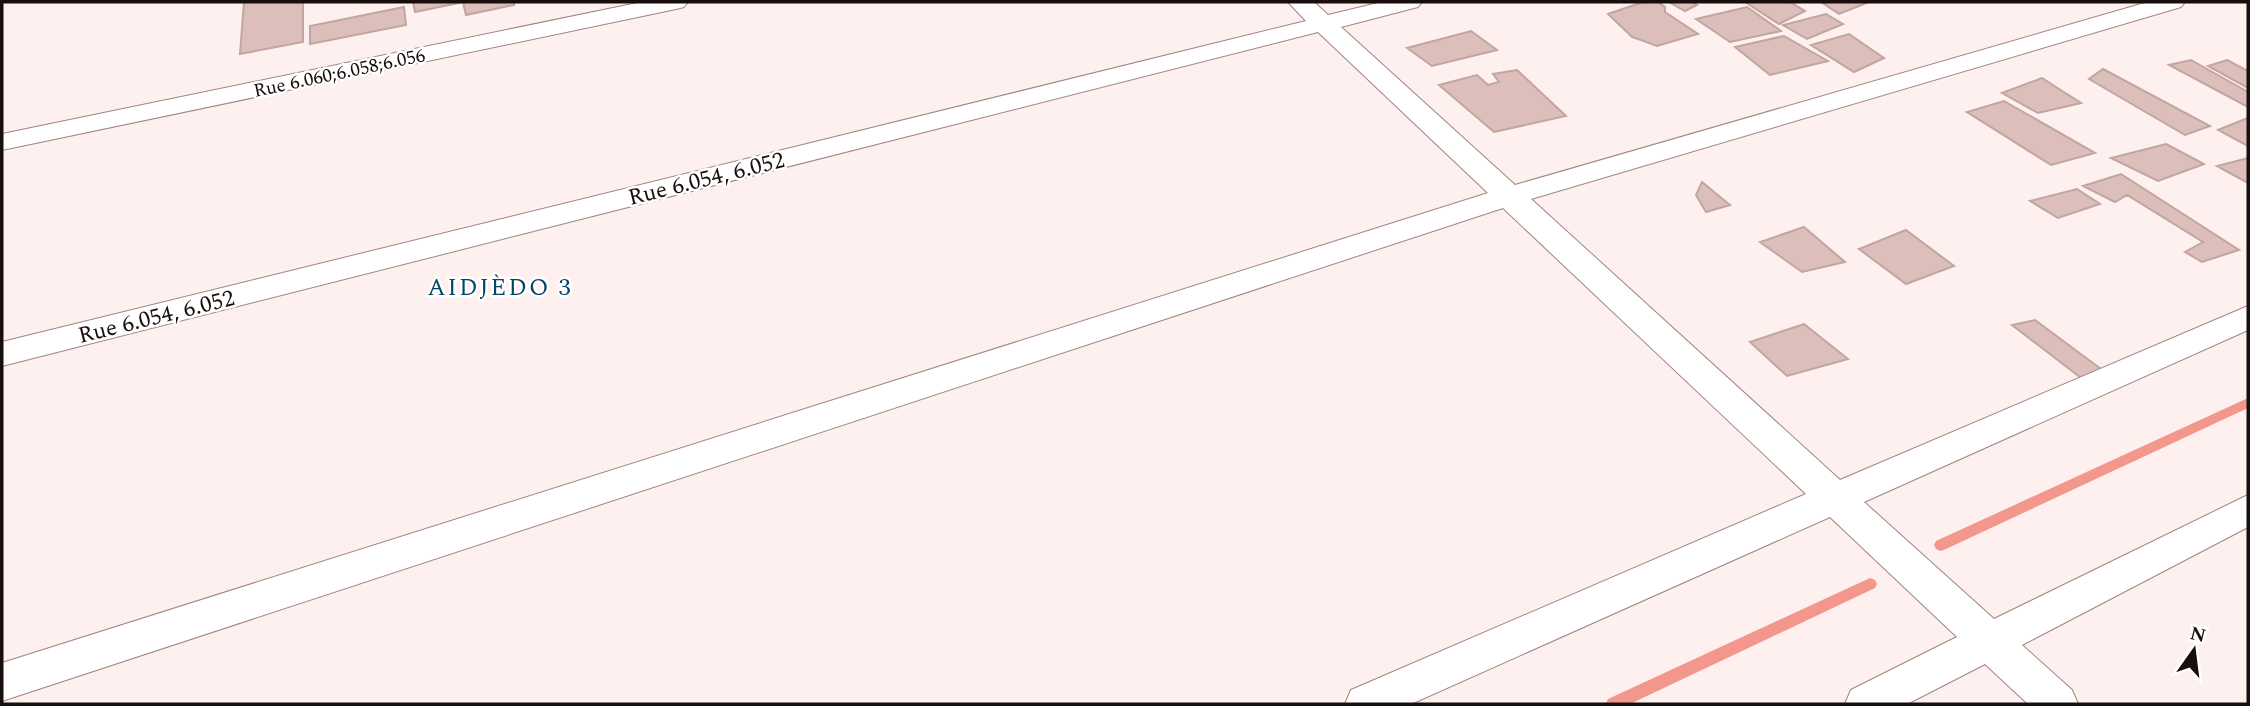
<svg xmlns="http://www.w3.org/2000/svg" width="2250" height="706" font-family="Spectral,serif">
<rect width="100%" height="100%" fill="#fdf0ee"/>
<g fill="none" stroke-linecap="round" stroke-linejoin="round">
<path fill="#f3968b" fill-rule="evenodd" d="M2248 398V408L1946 549 1941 551 1936 549 1934 545 1936 541Z
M1870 578 1875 580 1877 584 1875 588 1630 704H1606L1608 699Z"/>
</g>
<path fill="#dcbeba" stroke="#c2a5a1" stroke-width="2" d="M244 2H303V42L240 54Z
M413 2H458L459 3 415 12Z
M463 2H514V5L466 15Z
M1643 2H1658L1665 7V12L1698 34 1657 46 1632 37 1608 14Z
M1669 2H1692L1697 5 1685 11Z
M1745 2H1790L1805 11 1779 24Z
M1821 2H1869L1839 14Z
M404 7 406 25 310 44V26Z
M1747 7 1781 31 1730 42 1696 19Z
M1826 14 1843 24 1807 39 1783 25Z
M1471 31 1497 50 1432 66 1407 48Z
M1849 34 1884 58 1854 72 1811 45Z
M1784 36 1828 61 1770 75 1735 47Z
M2191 60 2248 92V107L2169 65Z
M2227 60 2248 71V88L2208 66Z
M2103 69 2210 126 2185 135 2089 79Z
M1517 70 1566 116 1494 132 1439 85 1477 75 1488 85 1499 82 1493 74Z
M2042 78 2081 103 2038 113 2002 93Z
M2004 101 2095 153 2051 165 1967 112Z
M2248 118V146L2218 130Z
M2166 144 2204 164 2158 181 2111 158Z
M2248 158V183L2217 166Z
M2121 174 2239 250 2202 262 2185 252 2203 242 2127 195 2115 202 2083 186Z
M1702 182 1730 205 1706 212 1696 195Z
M2077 189 2100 204 2058 218 2030 201Z
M1804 227 1845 262 1802 272 1760 242Z
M1906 230 1954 266 1906 284 1859 249Z
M2035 320 2105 372 2081 378 2012 325Z
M1804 324 1848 359 1787 376 1750 342Z"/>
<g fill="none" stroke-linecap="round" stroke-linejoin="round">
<defs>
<path id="street" d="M642 2H688L684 7 676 9 2 150V134Z
M1288 2H1314L1328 15 1382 2H1422L1418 7 1341 27 1515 185 2148 2H2185L2181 7 1531 199 1840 480 2248 306V330L1864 502 1994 619 2248 495V527L2022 645 2072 690 2078 704H2028L1985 664 1907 704H1845L1851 690 1957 637 1830 517 1411 704H1345L1351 690 1806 494 1503 208 2 701V663L1488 193 1318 32 2 366V342L1306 21Z"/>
</defs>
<use href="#street" stroke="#a18581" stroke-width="2"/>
<use href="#street" fill="#fff" fill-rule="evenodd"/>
</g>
<g text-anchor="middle" stroke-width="5" stroke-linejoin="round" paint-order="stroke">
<g font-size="19" fill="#180f0d" stroke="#fff">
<text transform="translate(339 72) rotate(-12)" y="7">Rue 6.060;6.058;6.056</text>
</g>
<g font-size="23" fill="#180f0d" stroke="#fff">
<text transform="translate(706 178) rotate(-14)" y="8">Rue 6.054, 6.052</text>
<text transform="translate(156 316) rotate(-14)" y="8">Rue 6.054, 6.052</text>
</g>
<g font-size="24" letter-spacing="2" fill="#024564" stroke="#fff">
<text x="500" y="295">AIDJÈDO 3</text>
</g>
</g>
<rect width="2250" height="706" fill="none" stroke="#180f0d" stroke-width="7"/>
<g transform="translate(2194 650) rotate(14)" stroke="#ffffff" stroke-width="5" paint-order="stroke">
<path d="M0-5L12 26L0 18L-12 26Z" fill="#180f0d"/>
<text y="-10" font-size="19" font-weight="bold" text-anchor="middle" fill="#180f0d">N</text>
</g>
</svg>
